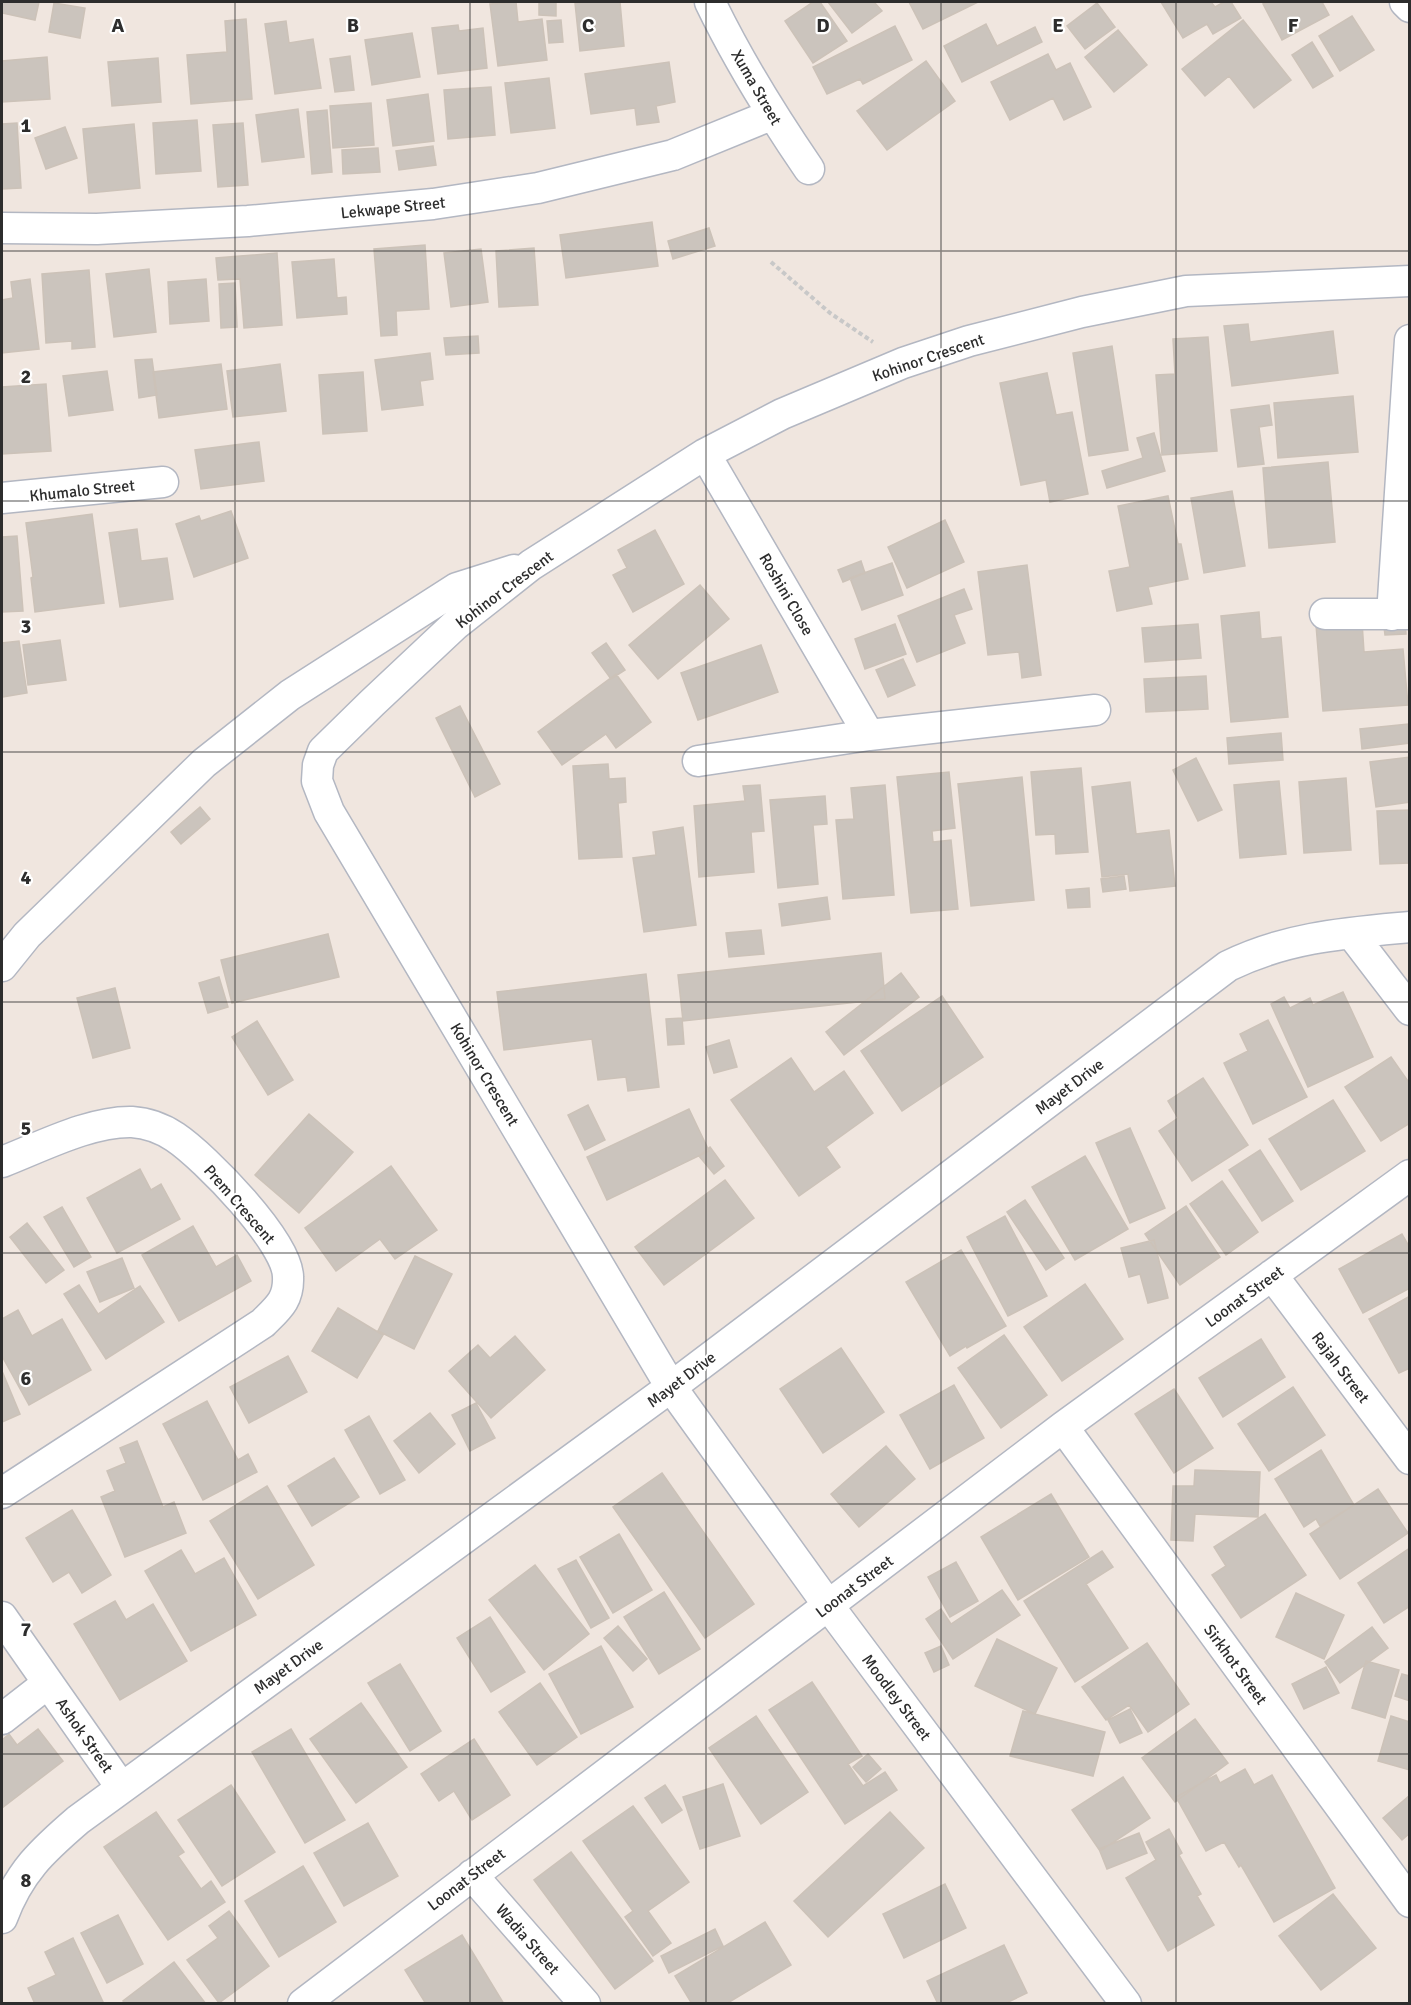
<svg xmlns="http://www.w3.org/2000/svg" width="1411" height="2005" font-family="Signika,sans-serif">
<rect width="100%" height="100%" fill="#f0e6df"/>
<path fill="#cbc4bd" stroke="#ccc2b8" stroke-width="1.5" d="M2 2H39L35 20 2 13Z
M516 2 518 22 542 19 547 60 498 66 490 4Z
M539 2H556V16L539 15Z
M586 2H620L624 46 580 51 575 3Z
M813 2H820L847 41 813 63 785 21Z
M828 2H874L882 11 852 33Z
M909 2H978L923 29Z
M1161 2H1211L1215 7 1224 2H1231L1241 18 1213 34 1207 24 1183 38Z
M1268 2H1322L1329 15 1282 40 1263 4Z
M54 3 85 8 80 38 49 32Z
M1097 3 1115 27 1085 49 1067 26Z
M1352 16 1374 50 1340 71 1319 36Z
M246 19 252 99 191 104 187 55 227 52 225 21Z
M561 20 563 42 549 43 547 21Z
M1243 20 1291 80 1254 108 1229 76 1205 96 1182 69Z
M286 21 289 43 313 39 321 88 275 94 265 24Z
M986 24 997 46 1035 27 1042 42 962 82 944 46Z
M458 25 459 31 483 28 487 68 438 74 432 28Z
M895 26 912 60 863 84 860 79 827 94 813 67Z
M1118 30 1147 65 1114 92 1085 57Z
M412 33 420 77 372 85 365 40Z
M1312 42 1333 76 1313 88 1292 55Z
M1048 54 1056 70 1070 63 1091 107 1064 120 1053 98 1010 120 991 82Z
M350 56 354 90 335 92 330 59Z
M47 57 50 99 2 102V61Z
M158 58 161 102 112 106 108 62Z
M926 61 955 101 887 150 857 111Z
M669 62 675 102 656 106 659 122 637 125 635 108 591 114 585 74Z
M549 78 555 128 511 133 505 83Z
M491 87 495 135 448 139 444 90Z
M428 94 434 141 393 146 387 100Z
M371 103 374 145 333 148 330 106Z
M298 109 304 157 262 162 256 115Z
M327 110 332 172 312 174 307 112Z
M197 120 201 171 156 174 153 123Z
M17 123 21 188 2 189V124Z
M243 123 248 185 218 187 213 125Z
M134 124 140 188 89 193 83 129Z
M65 127 77 158 46 169 35 138Z
M433 146 436 165 399 170 396 151Z
M378 148 380 172 343 174 342 150Z
M652 222 658 266 566 278 560 235Z
M709 228 715 246 673 259 668 241Z
M425 245 429 309 396 311 397 335 381 336 374 249Z
M534 248 538 305 499 307 496 251Z
M481 249 488 302 451 307 444 253Z
M277 253 282 325 244 328 240 279 218 280 216 258Z
M334 259 337 298 346 297 347 314 297 318 292 262Z
M149 269 156 332 114 337 106 274Z
M89 270 95 347 72 349V341L46 343 42 274Z
M30 279 39 349 2 353V300L13 298 11 282Z
M206 279 209 321 170 324 168 282Z
M235 283 237 327 221 328 219 284Z
M1248 324 1250 342 1333 331 1338 373 1232 386 1224 326Z
M478 336 479 353 446 355 444 338Z
M1208 337 1217 451 1162 455 1156 375 1175 374 1173 339Z
M1112 346 1128 450 1089 456 1073 353Z
M430 353 433 379 420 381 423 405 382 410 375 360Z
M152 359 157 395 139 398 135 360Z
M221 364 227 409 159 418 153 372Z
M280 364 286 411 233 417 227 371Z
M107 371 113 410 69 416 63 376Z
M363 372 367 431 323 434 319 375Z
M1047 373 1056 415 1072 412 1088 494 1050 502 1046 480 1021 485 1000 383Z
M46 384 51 451 2 454V387Z
M1353 396 1358 452 1278 458 1274 403Z
M1269 405 1272 425 1259 427 1264 464 1238 467 1231 410Z
M1154 433 1165 471 1107 488 1102 471 1143 458 1137 438Z
M259 442 264 481 201 489 195 450Z
M1328 462 1335 542 1269 548 1263 468Z
M1232 491 1245 566 1204 573 1191 498Z
M1168 496 1178 544H1181L1188 579 1148 587 1152 604 1117 611 1109 571 1130 567 1118 506Z
M231 511 248 558 194 577 176 524 199 516 201 521Z
M92 514 104 603 35 612 31 578 33 577 26 523Z
M945 520 964 562 907 588 888 547Z
M137 529 141 561 167 558 173 599 120 607 109 533Z
M655 530 684 584 633 612 613 575 627 568 618 550Z
M17 536 23 611 2 612V537Z
M861 561 865 573 843 582 838 570Z
M892 563 903 595 862 610 850 578Z
M1027 565 1041 675 1022 678 1019 652 988 655 978 572Z
M700 585 729 619 658 679 629 645Z
M964 589 972 609 954 615 965 643 917 662 898 616Z
M1259 612 1261 639 1281 637 1288 717 1231 722 1221 616Z
M1405 618 1406 634 1385 635 1383 619Z
M1362 622 1364 652 1403 649 1408 705 1323 711 1316 625Z
M895 624 906 654 865 669 855 639Z
M1198 624 1201 658 1145 662 1142 628Z
M60 640 66 680 28 685 23 645Z
M19 641 27 693 2 697V643Z
M606 643 625 670 611 679 592 653Z
M761 645 778 692 698 720 681 673Z
M903 659 915 685 888 697 876 670Z
M616 674 651 722 616 748 606 734 562 765 538 732Z
M1206 676 1208 709 1146 712 1144 679Z
M460 706 500 784 475 797 436 718Z
M1408 724 1410 743 1362 749 1360 729Z
M1281 733 1283 760 1229 764 1227 738Z
M1410 757V802L1376 807 1370 762Z
M1196 758 1222 810 1198 821 1173 770Z
M608 764 609 779 625 778 626 802 618 803 622 857 579 859 573 766Z
M1081 768 1088 852 1056 854 1055 834 1036 835 1031 772Z
M949 772 955 828 932 831 933 842 951 840 958 909 911 913 897 777Z
M1022 777 1034 900 971 906 958 784Z
M1346 778 1351 850 1304 853 1299 782Z
M1279 781 1286 854 1240 858 1234 785Z
M1130 782 1136 834 1169 830 1175 886 1130 891 1128 874 1102 877 1092 787Z
M760 785 764 831 751 832 754 872 699 877 694 806 745 801 743 786Z
M885 785 894 895 843 899 836 820 854 819 851 788Z
M825 796 827 824 813 825 818 884 778 888 770 800Z
M200 807 210 819 181 844 171 832Z
M1410 810V863L1380 864 1377 811Z
M683 827 696 925 644 932 633 858 656 855 653 832Z
M1124 876 1126 889 1103 892 1101 879Z
M1089 888 1090 907 1068 908 1066 890Z
M827 897 830 919 782 926 779 904Z
M761 930 764 954 729 957 726 933Z
M328 934 339 977 232 1003 221 960Z
M881 953 885 999 683 1021 678 975Z
M901 973 919 997 844 1055 826 1032Z
M646 974 659 1087 628 1091 626 1077 598 1080 592 1039 504 1050 497 992Z
M219 977 228 1007 208 1013 199 983Z
M115 988 130 1048 93 1058 77 998Z
M1343 992 1373 1057 1308 1087 1271 1004 1284 997 1290 1008 1310 998 1313 1005Z
M942 996 983 1057 902 1111 861 1051Z
M682 1018 684 1044 668 1045 666 1019Z
M1268 1020 1307 1097 1253 1124 1224 1063 1248 1051 1240 1034Z
M257 1021 293 1080 268 1095 232 1037Z
M729 1040 737 1067 714 1073 706 1047Z
M1391 1057 1410 1084V1123L1381 1141 1345 1087Z
M791 1058 814 1092 844 1071 873 1113 826 1147 840 1167 799 1196 731 1100Z
M1203 1078 1248 1145 1192 1181 1159 1131 1178 1118 1168 1101Z
M1333 1100 1365 1151 1301 1190 1269 1139Z
M588 1105 605 1140 585 1150 568 1115Z
M689 1109 709 1151 607 1200 587 1157Z
M309 1114 353 1152 299 1213 255 1175Z
M1130 1128 1165 1208 1130 1223 1096 1143Z
M710 1147 724 1166 714 1174 699 1156Z
M1260 1150 1293 1201 1262 1221 1229 1170Z
M1085 1156 1128 1229 1075 1260 1032 1187Z
M391 1166 437 1230 395 1259 380 1239 336 1271 305 1228Z
M140 1169 151 1190 161 1184 180 1219 117 1253 87 1198Z
M725 1180 754 1218 664 1285 635 1247Z
M1222 1181 1258 1232 1226 1255 1190 1204Z
M1025 1200 1064 1258 1046 1270 1007 1212Z
M1186 1206 1220 1257 1180 1285 1145 1234Z
M62 1207 91 1257 74 1267 44 1217Z
M1005 1216 1047 1296 1008 1316 967 1237Z
M27 1223 64 1270 46 1283 10 1237Z
M193 1226 216 1267 237 1255 251 1281 179 1321 142 1255Z
M1402 1234 1410 1248V1288L1363 1313 1339 1269Z
M1154 1240 1168 1298 1148 1303 1140 1274 1129 1277 1121 1248Z
M961 1250 1006 1326 967 1348 966 1346 950 1356 906 1282Z
M415 1256 452 1274 414 1349 378 1331Z
M122 1258 134 1288 100 1302 87 1272Z
M1085 1284 1123 1339 1062 1381 1024 1327Z
M79 1285 98 1314 140 1286 164 1322 106 1359 64 1294Z
M1410 1296V1368L1399 1373 1369 1319Z
M338 1308 383 1335 357 1378 312 1351Z
M18 1310 32 1336 62 1319 91 1370 29 1405 2 1356V1319Z
M1004 1335 1047 1395 1001 1428 958 1368Z
M515 1336 545 1370 491 1418 449 1371 478 1345 490 1358Z
M1261 1339 1285 1377 1223 1417 1199 1378Z
M841 1348 884 1412 823 1453 780 1389Z
M288 1356 307 1392 249 1423 230 1387Z
M2 1371 20 1414 2 1422Z
M954 1385 984 1438 930 1469 900 1415Z
M1293 1387 1325 1435 1269 1471 1238 1424Z
M1174 1389 1213 1448 1174 1473 1135 1414Z
M207 1401 238 1460 248 1454 257 1472 203 1500 163 1424Z
M476 1403 495 1438 470 1451 452 1415Z
M430 1413 455 1444 419 1473 394 1441Z
M369 1416 405 1480 380 1494 345 1430Z
M137 1441 163 1507 174 1502 186 1533 125 1557 101 1497 115 1491 107 1471 126 1463 120 1448Z
M886 1446 915 1479 859 1527 831 1494Z
M1321 1450 1354 1505 1320 1526 1316 1519 1304 1527 1275 1479Z
M334 1458 359 1497 312 1526 288 1486Z
M1195 1470 1260 1472 1258 1517 1195 1514 1193 1541 1171 1540 1173 1486H1194Z
M662 1473 754 1604 705 1638 613 1507Z
M267 1486 314 1565 258 1599 210 1521Z
M1378 1489 1408 1533 1340 1579 1310 1534Z
M1051 1494 1089 1557 1018 1600 981 1537Z
M72 1510 111 1575 82 1593 69 1572 53 1582 26 1538Z
M1265 1514 1306 1575 1241 1618 1212 1575 1226 1566 1214 1547Z
M619 1534 652 1590 613 1613 580 1557Z
M1410 1548V1606L1384 1623 1358 1583Z
M181 1550 195 1574 224 1558 256 1615 191 1651 145 1571Z
M1102 1551 1113 1567 1086 1584 1128 1648 1075 1682 1024 1601Z
M576 1560 609 1618 591 1628 558 1569Z
M956 1562 978 1601 950 1617 928 1577Z
M535 1565 589 1634 544 1670 489 1600Z
M1002 1590 1020 1615 953 1659 926 1619 941 1609 951 1624Z
M664 1592 700 1649 659 1674 624 1617Z
M1296 1593 1344 1615 1324 1659 1276 1637Z
M115 1601 126 1620 153 1604 187 1661 120 1700 74 1624Z
M490 1617 525 1672 491 1692 457 1638Z
M618 1626 647 1659 633 1671 604 1638Z
M1372 1627 1388 1648 1340 1683 1325 1662Z
M997 1639 1057 1668 1035 1714 975 1686Z
M1147 1643 1189 1704 1148 1732 1129 1705 1106 1720 1082 1687Z
M601 1646 633 1707 581 1734 549 1674Z
M941 1646 949 1665 934 1672 925 1653Z
M1366 1661 1399 1670 1385 1718 1352 1708Z
M400 1664 441 1731 410 1751 368 1683Z
M1326 1667 1339 1693 1304 1709 1292 1684Z
M1402 1674 1410 1676V1701L1395 1696Z
M812 1682 862 1756 848 1764 863 1786 885 1772 897 1790 845 1824 769 1710Z
M540 1683 577 1737 537 1765 499 1712Z
M361 1703 407 1767 356 1803 310 1739Z
M1130 1709 1142 1733 1120 1743 1108 1720Z
M1023 1711 1105 1732 1093 1776 1010 1756Z
M756 1716 808 1792 761 1824 709 1748Z
M1391 1716 1410 1722V1770L1378 1761Z
M1195 1719 1228 1763 1175 1802 1142 1758Z
M38 1729 63 1761 2 1808V1740L9 1734 17 1745Z
M291 1729 345 1820 305 1843 252 1752Z
M474 1739 510 1795 472 1820 454 1791 439 1801 421 1774Z
M868 1754 881 1769 866 1782 853 1767Z
M1245 1769 1254 1785 1272 1775 1335 1888 1274 1922 1241 1865 1239 1867 1224 1842 1206 1851 1176 1797 1216 1775 1220 1783Z
M1123 1777 1150 1818 1100 1851 1072 1810Z
M723 1784 740 1836 700 1849 683 1797Z
M231 1785 275 1852 222 1886 178 1820Z
M665 1785 682 1810 662 1823 645 1798Z
M1410 1795V1833L1402 1840 1383 1818Z
M633 1806 689 1882 648 1911 671 1943 653 1956 625 1917 633 1911 583 1841Z
M156 1812 184 1852 178 1856 201 1889 211 1881 225 1902 168 1940 104 1847Z
M890 1812 924 1848 828 1937 794 1901Z
M368 1823 398 1876 344 1906 314 1853Z
M1169 1829 1182 1853 1179 1855 1201 1894 1197 1896 1214 1925 1168 1951 1126 1878 1156 1860 1146 1842Z
M1139 1833 1147 1853 1107 1869 1099 1849Z
M571 1852 653 1961 615 1989 534 1880Z
M303 1866 336 1922 279 1957 245 1901Z
M945 1884 966 1928 904 1958 883 1914Z
M1333 1894 1376 1948 1321 1990 1279 1936Z
M229 1911 269 1966 219 2003 187 1960 218 1938 209 1926Z
M118 1915 143 1964 107 1983 81 1933Z
M765 1922 791 1965 726 2004H692L675 1976Z
M715 1929 723 1946 669 1973 661 1956Z
M462 1935 504 2004H426L405 1970Z
M73 1938 104 2004H35L28 1988 56 1975 45 1952Z
M1004 1945 1027 1993 1004 2004H938L927 1981Z
M174 1962 206 2004H125L123 2001Z"/>
<g fill="none" stroke-linecap="round" stroke-linejoin="round">
<defs>
<path id="street" d="M710 2C738 60 772 115 809 169
M1405 2 1410 7
M2 228 97 229 248 221 433 204 538 188 673 155 771 115
M705 454 869 735
M2 498 163 482
M1325 614H1410
M1392 615 1410 340
M698 761 869 735 1095 710
M1351 933 1410 1010
M2 966 27 935 204 763 290 695 457 588 514 570
M2 1162C41 1147 90 1121 132 1122 147 1123 163 1129 175 1137 205 1157 288 1242 288 1277 289 1300 278 1308 263 1323L2 1493
M1272 1275 1410 1459
M1063 1427 1410 1902
M2 1617 121 1787
M2 1719 48 1683
M472 1875 585 2004
M2 1918C19 1872 42 1851 78 1820L671 1387 1228 966C1287 937 1346 933 1410 927
M303 2004 1063 1427 1410 1175
M1126 2004 828 1605 671 1387 329 812 317 781 318 765 323 751 372 703 455 625 531 565 705 454 782 414 903 363 969 341 1082 312 1186 291 1410 281"/>
</defs>
<use href="#street" stroke="#b3b7c2" stroke-width="33"/>
<path stroke="#c8c8c8" stroke-width="4" stroke-dasharray="4.5 3" stroke-linecap="butt" d="M771 262 830 313 873 342"/>
<use href="#street" stroke="#fff" stroke-width="30"/>
</g>
<path fill="none" stroke="#2d2d2d" stroke-width="1.5" stroke-opacity="0.55" d="M235 2V2004M470 2V2004M706 2V2004M941 2V2004M1176 2V2004M2 251H1410M2 501H1410M2 752H1410M2 1002H1410M2 1253H1410M2 1504H1410M2 1754H1410"/>
<g text-anchor="middle" stroke-width="4.5" stroke-linejoin="round" paint-order="stroke">
<g font-size="16" fill="#2d2d2d" stroke="#fff">
<text transform="translate(757 87) rotate(60)" y="6">Xuma Street</text>
<text transform="translate(393 207) rotate(-6)" y="6">Lekwape Street</text>
<text transform="translate(928 357) rotate(-19)" y="6">Kohinor Crescent</text>
<text transform="translate(82 490) rotate(-6)" y="6">Khumalo Street</text>
<text transform="translate(504 589) rotate(-37)" y="6">Kohinor Crescent</text>
<text transform="translate(787 594) rotate(60)" y="6">Roshini Close</text>
<text transform="translate(485 1074) rotate(59)" y="6">Kohinor Crescent</text>
<text transform="translate(1069 1086) rotate(-37)" y="6">Mayet Drive</text>
<text transform="translate(240 1204) rotate(49)" y="6">Prem Crescent</text>
<text transform="translate(1244 1296) rotate(-36)" y="6">Loonat Street</text>
<text transform="translate(1341 1367) rotate(53)" y="6">Rajah Street</text>
<text transform="translate(681 1379) rotate(-37)" y="6">Mayet Drive</text>
<text transform="translate(854 1586) rotate(-37)" y="6">Loonat Street</text>
<text transform="translate(1236 1664) rotate(54)" y="6">Sirkhot Street</text>
<text transform="translate(288 1666) rotate(-36)" y="6">Mayet Drive</text>
<text transform="translate(897 1697) rotate(53)" y="6">Moodley Street</text>
<text transform="translate(85 1735) rotate(55)" y="6">Ashok Street</text>
<text transform="translate(466 1879) rotate(-37)" y="6">Loonat Street</text>
<text transform="translate(528 1939) rotate(49)" y="6">Wadia Street</text>
</g>
</g>
<g font-size="20" text-anchor="middle" font-weight="bold" fill="#2d2d2d" stroke="#fff" stroke-width="4.5" stroke-linejoin="round" paint-order="stroke">
<text x="118" y="32">A</text>
<text x="353" y="32">B</text>
<text x="588" y="32">C</text>
<text x="823" y="32">D</text>
<text x="1058" y="32">E</text>
<text x="1293" y="32">F</text>
<text x="26" y="132">1</text>
<text x="26" y="383">2</text>
<text x="26" y="633">3</text>
<text x="26" y="884">4</text>
<text x="26" y="1135">5</text>
<text x="26" y="1385">6</text>
<text x="26" y="1636">7</text>
<text x="26" y="1887">8</text>
</g>
<rect width="1411" height="2005" fill="none" stroke="#2d2d2d" stroke-width="6"/>
</svg>
